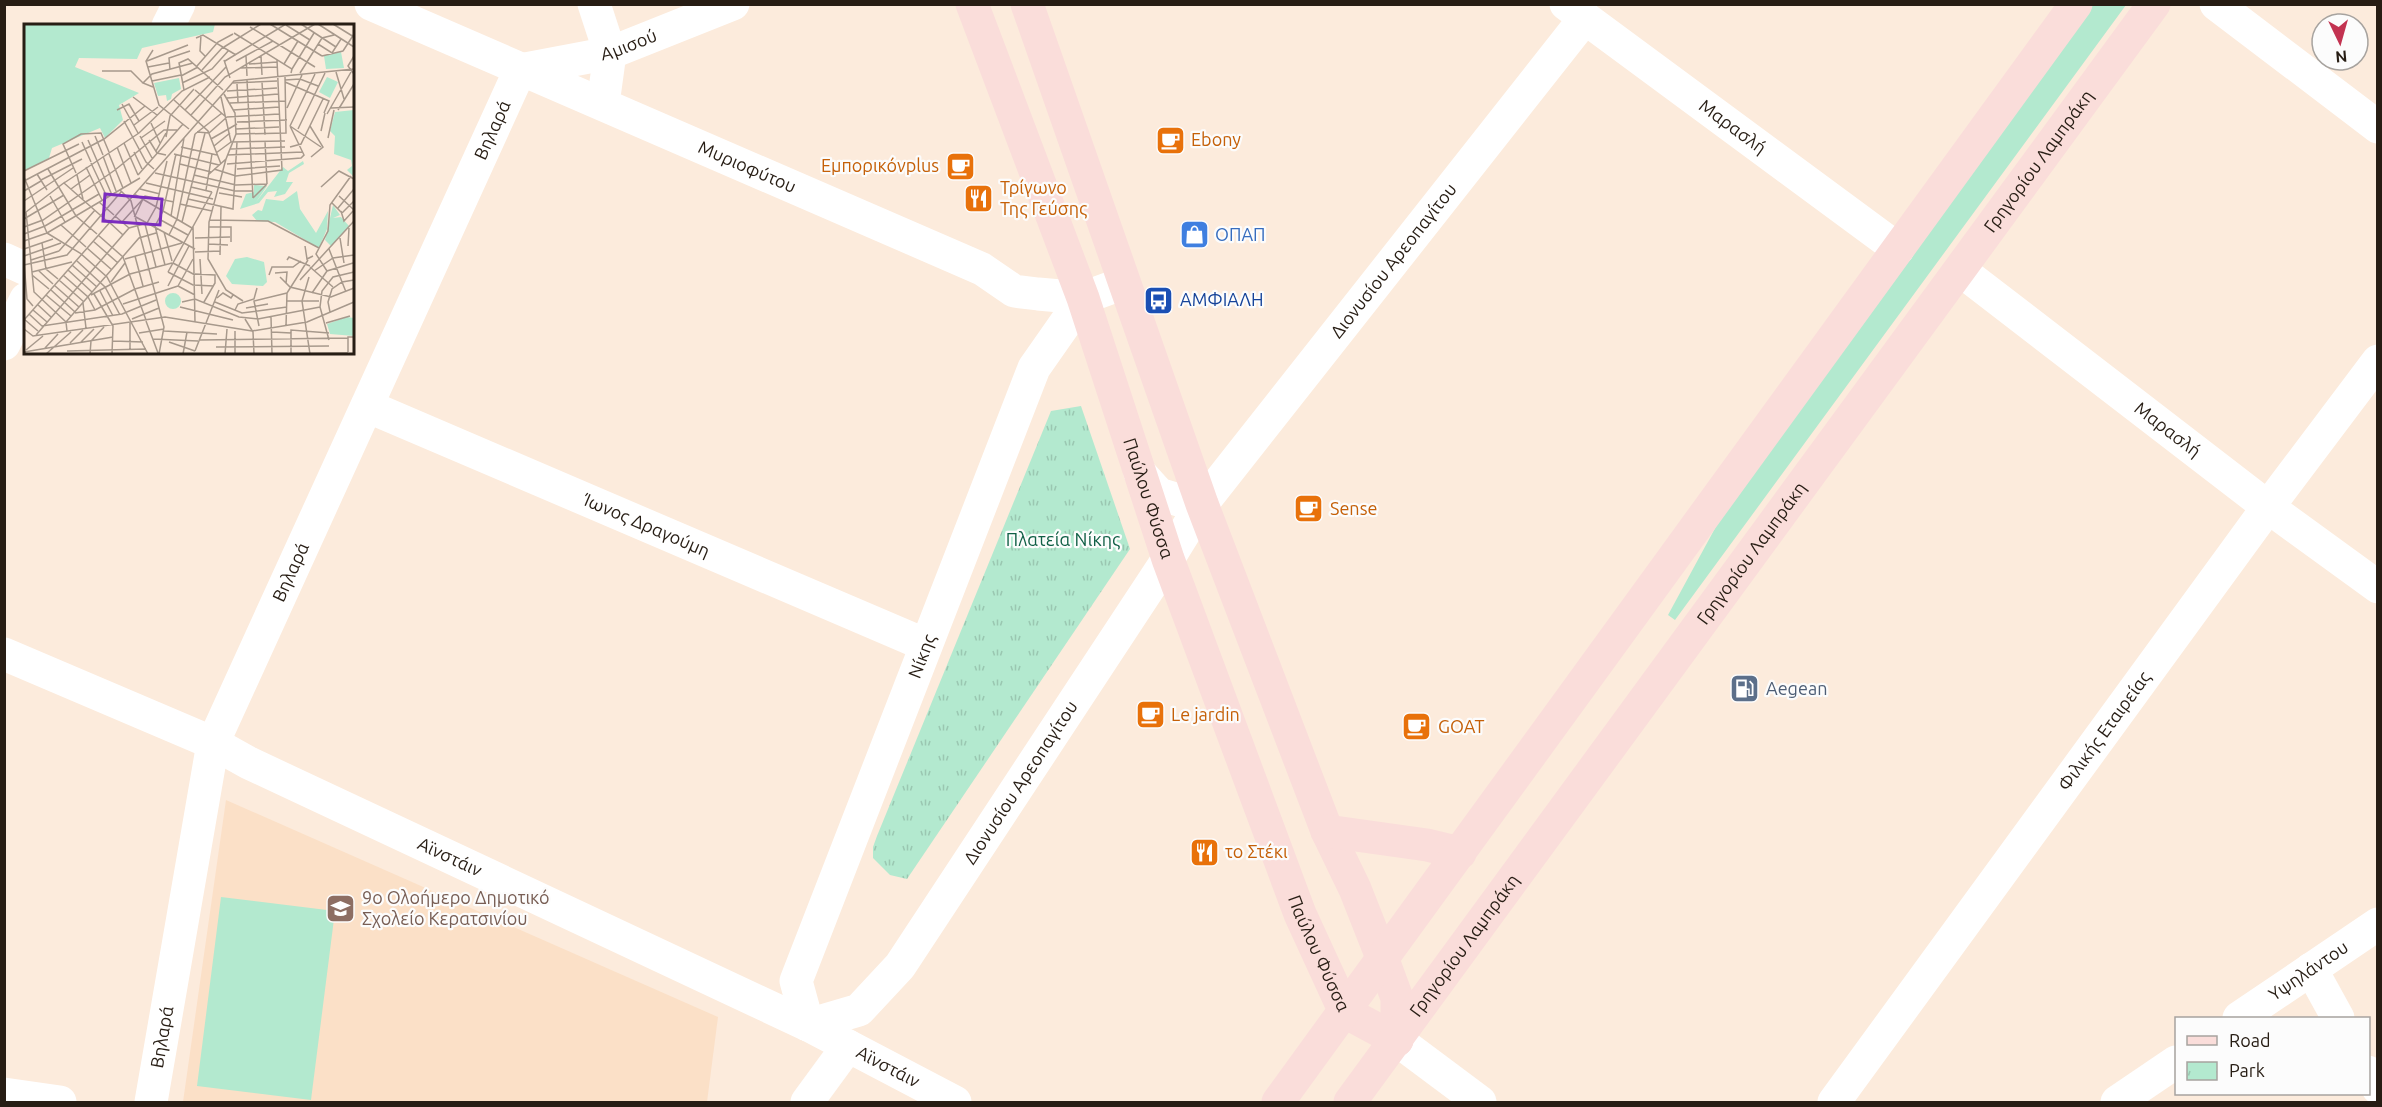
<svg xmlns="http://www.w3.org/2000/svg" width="2382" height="1107" font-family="Ubuntu,sans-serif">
<defs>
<pattern id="park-tufts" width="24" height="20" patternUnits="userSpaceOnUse" patternTransform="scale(1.5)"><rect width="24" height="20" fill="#b3e9cf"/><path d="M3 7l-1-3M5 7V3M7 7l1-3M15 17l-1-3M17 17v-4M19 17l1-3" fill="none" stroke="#9ac7b1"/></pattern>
</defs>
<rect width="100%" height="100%" fill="#fcebdc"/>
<path fill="#fbe0c7" d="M226 800 718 1017 707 1102H183Z"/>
<path fill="#b3e9cf" d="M2084 5H2126L1675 620 1668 615 1732 497Z
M221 897 335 911 311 1100 197 1086Z"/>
<path fill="url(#park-tufts)" d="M1081 406 1130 549 907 879 890 875 873 858V847L877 836 1051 411Z"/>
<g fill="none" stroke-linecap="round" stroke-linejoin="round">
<g stroke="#fff" stroke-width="33">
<path id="s1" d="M371 4 982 269 1014 291 1038 294 1083 298 1124 283"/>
<path d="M594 4 610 53 603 104"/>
<path id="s2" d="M1566 4 1898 249"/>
<path d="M2216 4 2378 127"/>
<path d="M168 26 179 4"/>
<path d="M4 259 26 269"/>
<path id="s3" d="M1960 270 2268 507 2378 587"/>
<path d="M4 344 26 299"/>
<path id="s4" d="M367 406 926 645"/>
<path d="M1140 473 1159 494 1185 502 1202 504"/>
<path id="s5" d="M4 654 213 743 249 763 808 1025 955 1102"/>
<path d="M2311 969 2338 1018"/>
<path id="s6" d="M2239 1018 2378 924"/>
<path id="s7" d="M808 1025 859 1010 900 966 1168 559 1202 504 1585 18"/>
<path id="s8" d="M808 1025 796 981 1034 368 1083 298"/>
<path d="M1397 1040 1480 1102"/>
<path d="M2368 1072 2378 1088"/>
<path d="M4 1094 60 1102"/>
<path id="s9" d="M151 1102 213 743 520 70 610 53 733 4"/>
<path d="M807 1102 848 1046"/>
<path id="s10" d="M1834 1102 2268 507 2378 361"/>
<path d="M2117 1102 2176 1062"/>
</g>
<g stroke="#faddda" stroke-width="33">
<path id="s11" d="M972 4 1083 298 1168 559 1300 914 1345 1012 1397 1040"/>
<path d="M1027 4 1202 504 1327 831 1355 889 1383 960 1397 998V1040"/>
<path d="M1327 831 1427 845 1460 853"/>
<path d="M1278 1102 2076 4"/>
<path id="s12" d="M1350 1102 2154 4"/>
</g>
</g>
<defs>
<symbol id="cafe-square" viewBox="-11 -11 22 22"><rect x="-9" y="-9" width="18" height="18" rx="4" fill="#e8710a" stroke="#fcfcfc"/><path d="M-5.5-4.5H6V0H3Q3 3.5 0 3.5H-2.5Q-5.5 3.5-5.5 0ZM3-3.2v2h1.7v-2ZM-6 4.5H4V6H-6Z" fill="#fff"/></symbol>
<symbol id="restaurant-square" viewBox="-11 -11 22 22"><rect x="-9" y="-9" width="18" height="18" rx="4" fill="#e8710a" stroke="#fcfcfc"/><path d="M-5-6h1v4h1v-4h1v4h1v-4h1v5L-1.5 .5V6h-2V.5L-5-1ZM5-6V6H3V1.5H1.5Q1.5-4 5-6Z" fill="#fff"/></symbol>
<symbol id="shop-square" viewBox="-11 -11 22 22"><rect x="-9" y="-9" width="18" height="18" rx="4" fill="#3f7fe0" stroke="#fcfcfc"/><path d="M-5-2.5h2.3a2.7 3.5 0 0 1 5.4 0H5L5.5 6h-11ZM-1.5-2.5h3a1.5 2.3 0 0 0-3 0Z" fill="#fff"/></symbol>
<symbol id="bus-square" viewBox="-11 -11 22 22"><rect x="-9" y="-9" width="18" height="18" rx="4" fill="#1a4fb4" stroke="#fcfcfc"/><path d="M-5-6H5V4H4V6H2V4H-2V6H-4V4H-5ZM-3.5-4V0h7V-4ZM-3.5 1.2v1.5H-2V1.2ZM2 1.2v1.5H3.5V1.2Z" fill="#fff"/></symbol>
<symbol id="fuel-square" viewBox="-11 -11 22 22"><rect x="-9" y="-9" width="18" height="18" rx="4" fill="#5c6f8a" stroke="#fcfcfc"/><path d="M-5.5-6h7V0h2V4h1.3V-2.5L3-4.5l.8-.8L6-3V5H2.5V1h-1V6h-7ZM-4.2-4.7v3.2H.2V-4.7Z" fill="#fff"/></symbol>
<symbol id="school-square" viewBox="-11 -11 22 22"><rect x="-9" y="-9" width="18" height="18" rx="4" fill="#8d6e63" stroke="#fcfcfc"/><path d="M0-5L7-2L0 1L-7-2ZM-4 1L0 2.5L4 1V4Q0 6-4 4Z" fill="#fff"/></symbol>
</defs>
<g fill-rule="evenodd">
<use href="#cafe-square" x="1154" y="124" width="33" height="33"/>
<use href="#cafe-square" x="944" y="150" width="33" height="33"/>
<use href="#restaurant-square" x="962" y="182" width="33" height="33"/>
<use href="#shop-square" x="1178" y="218" width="33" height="33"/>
<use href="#bus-square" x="1142" y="284" width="33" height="33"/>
<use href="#cafe-square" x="1292" y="492" width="33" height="33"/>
<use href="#fuel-square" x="1728" y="672" width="33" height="33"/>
<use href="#cafe-square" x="1134" y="698" width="33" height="33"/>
<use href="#cafe-square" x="1400" y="710" width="33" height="33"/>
<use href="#restaurant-square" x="1188" y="836" width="33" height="33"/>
<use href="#school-square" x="324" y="892" width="33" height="33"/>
</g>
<g text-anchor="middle" stroke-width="4.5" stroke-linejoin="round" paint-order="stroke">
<g font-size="18" fill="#271d14" stroke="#fcfcfc">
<text dy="6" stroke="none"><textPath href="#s9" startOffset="1216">Αμισού</textPath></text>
<text dy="6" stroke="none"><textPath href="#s2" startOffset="207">Μαρασλή</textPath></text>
<text dy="6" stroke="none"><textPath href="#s9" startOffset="1038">Βηλαρά</textPath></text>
<text dy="6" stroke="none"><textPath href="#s12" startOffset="1166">Γρηγορίου Λαμπράκη</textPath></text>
<text dy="6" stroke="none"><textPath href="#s1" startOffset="410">Μυριοφύτου</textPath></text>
<text dy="6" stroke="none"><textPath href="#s7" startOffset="975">Διονυσίου Αρεοπαγίτου</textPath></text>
<text dy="6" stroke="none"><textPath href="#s3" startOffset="262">Μαρασλή</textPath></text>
<text dy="6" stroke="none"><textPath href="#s11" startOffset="525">Παύλου Φύσσα</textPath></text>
<text dy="6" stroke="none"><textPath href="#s4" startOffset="304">Ίωνος Δραγούμη</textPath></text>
<text dy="6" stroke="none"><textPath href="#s12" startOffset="680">Γρηγορίου Λαμπράκη</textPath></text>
<text dy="6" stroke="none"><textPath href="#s9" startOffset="552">Βηλαρά</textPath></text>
<text dy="6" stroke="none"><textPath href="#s8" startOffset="394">Νίκης</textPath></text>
<text dy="6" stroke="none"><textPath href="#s10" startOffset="459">Φιλικής Εταιρείας</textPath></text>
<text dy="6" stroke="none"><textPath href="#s7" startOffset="333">Διονυσίου Αρεοπαγίτου</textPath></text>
<text dy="6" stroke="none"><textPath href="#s5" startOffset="490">Αϊνστάιν</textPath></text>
<text dy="6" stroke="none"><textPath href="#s12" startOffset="194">Γρηγορίου Λαμπράκη</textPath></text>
<text dy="6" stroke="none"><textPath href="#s11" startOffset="1011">Παύλου Φύσσα</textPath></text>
<text dy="6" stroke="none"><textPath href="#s6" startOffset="84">Υψηλάντου</textPath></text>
<text dy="6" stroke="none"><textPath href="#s9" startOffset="66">Βηλαρά</textPath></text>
<text dy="6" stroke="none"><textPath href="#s5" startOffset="976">Αϊνστάιν</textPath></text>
</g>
<g font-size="18" fill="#c56008" stroke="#fcfcfc" text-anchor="start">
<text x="1191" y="146">Ebony</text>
<text x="939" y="172" text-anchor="end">Εμπορικόνplus</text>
<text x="1000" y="194">Τρίγωνο<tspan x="1000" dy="21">Της Γεύσης</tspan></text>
<text x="1330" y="515">Sense</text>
<text x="1171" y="721">Le jardin</text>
<text x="1438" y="733">GOAT</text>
<text x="1225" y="858">το Στέκι</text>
</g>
<g font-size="18" fill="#366cbe" stroke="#fcfcfc" text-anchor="start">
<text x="1215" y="241">ΟΠΑΠ</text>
</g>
<g font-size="18" fill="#164399" stroke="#fcfcfc" text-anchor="start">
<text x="1180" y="306">ΑΜΦΙΑΛΗ</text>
</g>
<g font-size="18" fill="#0f5f45" stroke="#fcfcfc">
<text x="1063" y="546">Πλατεία Νίκης</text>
</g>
<g font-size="18" fill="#4e5e75" stroke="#fcfcfc" text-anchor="start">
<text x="1766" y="695">Aegean</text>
</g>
<g font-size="18" fill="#785e54" stroke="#fcfcfc" text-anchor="start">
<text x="362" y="904">9ο Ολοήμερο Δημοτικό<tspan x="362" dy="21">Σχολείο Κερατσινίου</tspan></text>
</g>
</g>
<g transform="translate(24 24)">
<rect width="330" height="330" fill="#fcebdc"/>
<path d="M0 0H191L189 8 118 24 113 35 55 34 51 43 115 69 95 81 99 96 81 114 76 104 28 124 25 134 0 147ZM303 53 314 58 306 74 295 68ZM155 54 157 65 148 70 147 75 143 77 142 71 134 72 130 59ZM323 293 330 294V312L306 310 303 300Z" fill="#b3e9cf"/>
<path d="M317 28 320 44 302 45 300 32ZM330 86V153L323 146 328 142 327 136 310 130 311 112 306 107 311 88ZM279 137 280 140 265 149 262 158H269L261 170 250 173 253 167 244 168 235 179 216 185 222 170 230 168V161L243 162 232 178 259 143 264 147ZM273 167 276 185 292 209 304 187 303 205 295 224 251 198 233 197 228 191 234 186 238 187 242 175 259 177ZM309 181 316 191 309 194 317 193 325 202 307 222 301 216ZM223 233 240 238 243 258 239 262 208 260 202 252 211 235ZM141 277a8 8 0 1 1 16 0a8 8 0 1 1-16 0Z" fill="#b3e9cf"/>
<path fill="none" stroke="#a7998c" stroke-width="1.5" d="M246 0 298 32M277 0 312 23M294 0 330 23M309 0 330 13M262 1 286 16M226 3 291 43M210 9 268 45 267 49M177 11 176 27 181 32M172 14 179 11 212 31M294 20 308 29 317 15M200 23 237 0M129 26 122 37 135 81 165 105M319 27 330 10M222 32 223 52M237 32 238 51M298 32 319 27M330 32 324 42 330 50M200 36 206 54M123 37 164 21M201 37 262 0M212 37 249 17M225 40 253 38M260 40 274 17M173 42 194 18 209 10M124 43 145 39M216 44 254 43M268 45 290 9M146 46 145 34 166 27M178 46 199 23M78 47H107L119 59M312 48 320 75M276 49 298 14 310 11M157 52 174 43M223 56 229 174M261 56 276 55 294 62M128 57 157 51M238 58 241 111M261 58 305 77 300 89M158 59 188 45 205 26M208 59 253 57M213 60 214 78M129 63 119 59 128 50 169 39M160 66 155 39 164 35 199 66M171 66 202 93M203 67 253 64M109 73 133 91M197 73 207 118 261 117M203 74 254 70M150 76 184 107 197 140M206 79 262 77M98 80 114 109M263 84 278 51M307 84 330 83M93 86 105 80 115 97M161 86 202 43M209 86 255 83M314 86 330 60M303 90 327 48M167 91 201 53 291 0M203 93 255 90M100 97 122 138 130 145M213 98 263 96M127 99 136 119M110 101 134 83M266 102 291 50M266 102 297 123M286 102 299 123 287 133M212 105 255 103M274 105 301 49M297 107 301 89M173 108 185 109 203 93M171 110 198 89M212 110 262 109 261 52M71 112 79 131M116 112 128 134M142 113 146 92 170 65M117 114 141 97M304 114 310 86M187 115 213 100M64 116 88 171M125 116 133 129 142 131M241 117 243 160M58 118 67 138M100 119 114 151M190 122 206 109M93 123 107 159M157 123 193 131M266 123 277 120 299 75M206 125 261 123M132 127 142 109M110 128 118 145M192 129 207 118M85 130 99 164M150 130 195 141M203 131 279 128M79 132 92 167M202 135 185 198 184 235 202 266 219 277M67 139 83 173M156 140 187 148M203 140 277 134 280 131 266 102M62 143 78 176M24 145 52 192 73 210M190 145 212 152 258 146 253 36M213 145 256 142M0 147 55 120M52 149 39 120 57 110 77 109 85 128M131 149 211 167H229M13 150 23 166M53 151 59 175M114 151 159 100M170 151 212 161 243 160M184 151 202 135 212 110 211 89 200 70M0 153 23 209M17 156 58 135M0 157 80 115 121 82M40 159 115 109 158 67 186 53M40 159 84 198M122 159 189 175M167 163 188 168M297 163 315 147 330 155M47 165 66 151M116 165 136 170M96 166 107 177 140 303 135 330M182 166 188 130M0 167 17 157M195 169 218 173M110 170 168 204M26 172 41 198M315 172 330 186M229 174 243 160M118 175 121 172 150 178M164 175 209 185 213 118M0 177 49 144M75 178 90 191M308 179 318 189 330 177M156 180 188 187M314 184 330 165M317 187 320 197 330 186M2 188 41 158M2 188 10 268 42 298M91 192 105 204M110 192 171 225M111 192 119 175M147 192 160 114M0 195 40 171M135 195 164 211M186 196 244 197 295 224M85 198 99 211M98 198 119 175M158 198 181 109M121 200 132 243M37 201 62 223M169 202 171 298M0 203 19 196 91 146 140 106H153M185 203H207V218M140 208 148 237M23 209 56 229 83 253 124 330M0 210 21 202 75 170M74 211 99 233 122 296M145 211 153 195 171 110M171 214 206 213M316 214 320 239M0 217 23 209 116 154M69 217 94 239M18 219 22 245 34 255M185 220 204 221M281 222 283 235 289 232M324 222 325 204M63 224 88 246M0 225 29 215M305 225 322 268M35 227 71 186M171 228 196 227M196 231 197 183M0 232 37 219M111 232 119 262M101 235 158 219M176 235 178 270M7 236 35 227M263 236 265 233 286 242M53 237 81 263 96 291M0 238 3 275 9 282M149 239 171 251M0 241 43 231 97 168M48 241 73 263M141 241 131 202 139 187 152 130M286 243 309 263M44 246 68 268M15 247 29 260M290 247 309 234 330 231M303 247 292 230 304 207 306 181 327 152M8 248 48 238M144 248 188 168M144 248 169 261 190 262M251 249 263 248 262 260M171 250 191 251V259L180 278M8 251 25 265M39 251 64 273 71 286M245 251 248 243H269L277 237M256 253 266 263 307 273 330 264M285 253 278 277 286 330M35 256 60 278M276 256 330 197M87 258 101 239M30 261 55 283M144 262 165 222M154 262 171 271M154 262 169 235M27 266 51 288M76 267 89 292M288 269 303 247 329 239M70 270 89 302 88 330M22 271 47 292M67 271 106 250 148 239M193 274 199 269 207 274 209 271M263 277H295M158 278 171 275 215 293 234 295 296 283M191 278 218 289 263 283M59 279 62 304M13 280 27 293M99 280 154 262M156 283 209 296M222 284 244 280M9 286 23 298M211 286 214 280 230 275 233 264M306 288 304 278 308 265 318 258 330 256M51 289 71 286 111 265 135 258M5 290 18 302 98 290 132 276M247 293 248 330M0 295 14 307M108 295 135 284M221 295 229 308 230 330M0 296 210 57 330 45M122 297 134 329M106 299V326M302 299 326 292M235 302 230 277 263 269M262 302 263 269 284 236M0 305 9 312 141 293 228 307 283 298 330 278M43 307 42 298 115 214 132 209M140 307 193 310M248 308 267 309M115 309 140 305M12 311 105 204 123 199 132 183 143 137M129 315 174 317M176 316 324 314M305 316 296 283 298 267 309 253 330 248M89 317 119 318M57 318 70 305M145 318 171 327M46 319 59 306M192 323 305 322M21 324 34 310M2 326 19 312M43 327 122 325M171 327 195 266M0 328 89 313M324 328V313H330M267 329V306L305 309M22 330 47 308M66 330 67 317 80 303M159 330 163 308M201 330 203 305M211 330V307M241 330 324 329"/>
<path fill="#7b2cbf" fill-opacity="0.15" stroke="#7b2cbf" stroke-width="3" d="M81 170 138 175 136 201 79 197Z"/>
<rect width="330" height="330" fill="none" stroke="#271d14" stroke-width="3"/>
</g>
<rect width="2382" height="1107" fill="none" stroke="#271d14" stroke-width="12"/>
<rect x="2175" y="1017" width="195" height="78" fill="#fcfcfc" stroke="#a7a39f" stroke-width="1.5"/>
<rect x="2187" y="1036" width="30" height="9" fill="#faddda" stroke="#a7a39f" stroke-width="1.5"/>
<text x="2229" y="1047" font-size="18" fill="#271d14">Road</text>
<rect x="2187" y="1062" width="30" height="18" fill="url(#park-tufts)" stroke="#a7a39f" stroke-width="1.5"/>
<text x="2229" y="1077" font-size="18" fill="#271d14">Park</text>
<g transform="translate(2340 42) rotate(175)"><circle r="28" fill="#fcfcfc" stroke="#a7a39f" stroke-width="1.5"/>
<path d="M0-4.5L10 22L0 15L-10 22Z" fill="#c33351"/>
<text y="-9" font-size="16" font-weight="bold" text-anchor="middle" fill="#271d14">N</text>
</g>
</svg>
